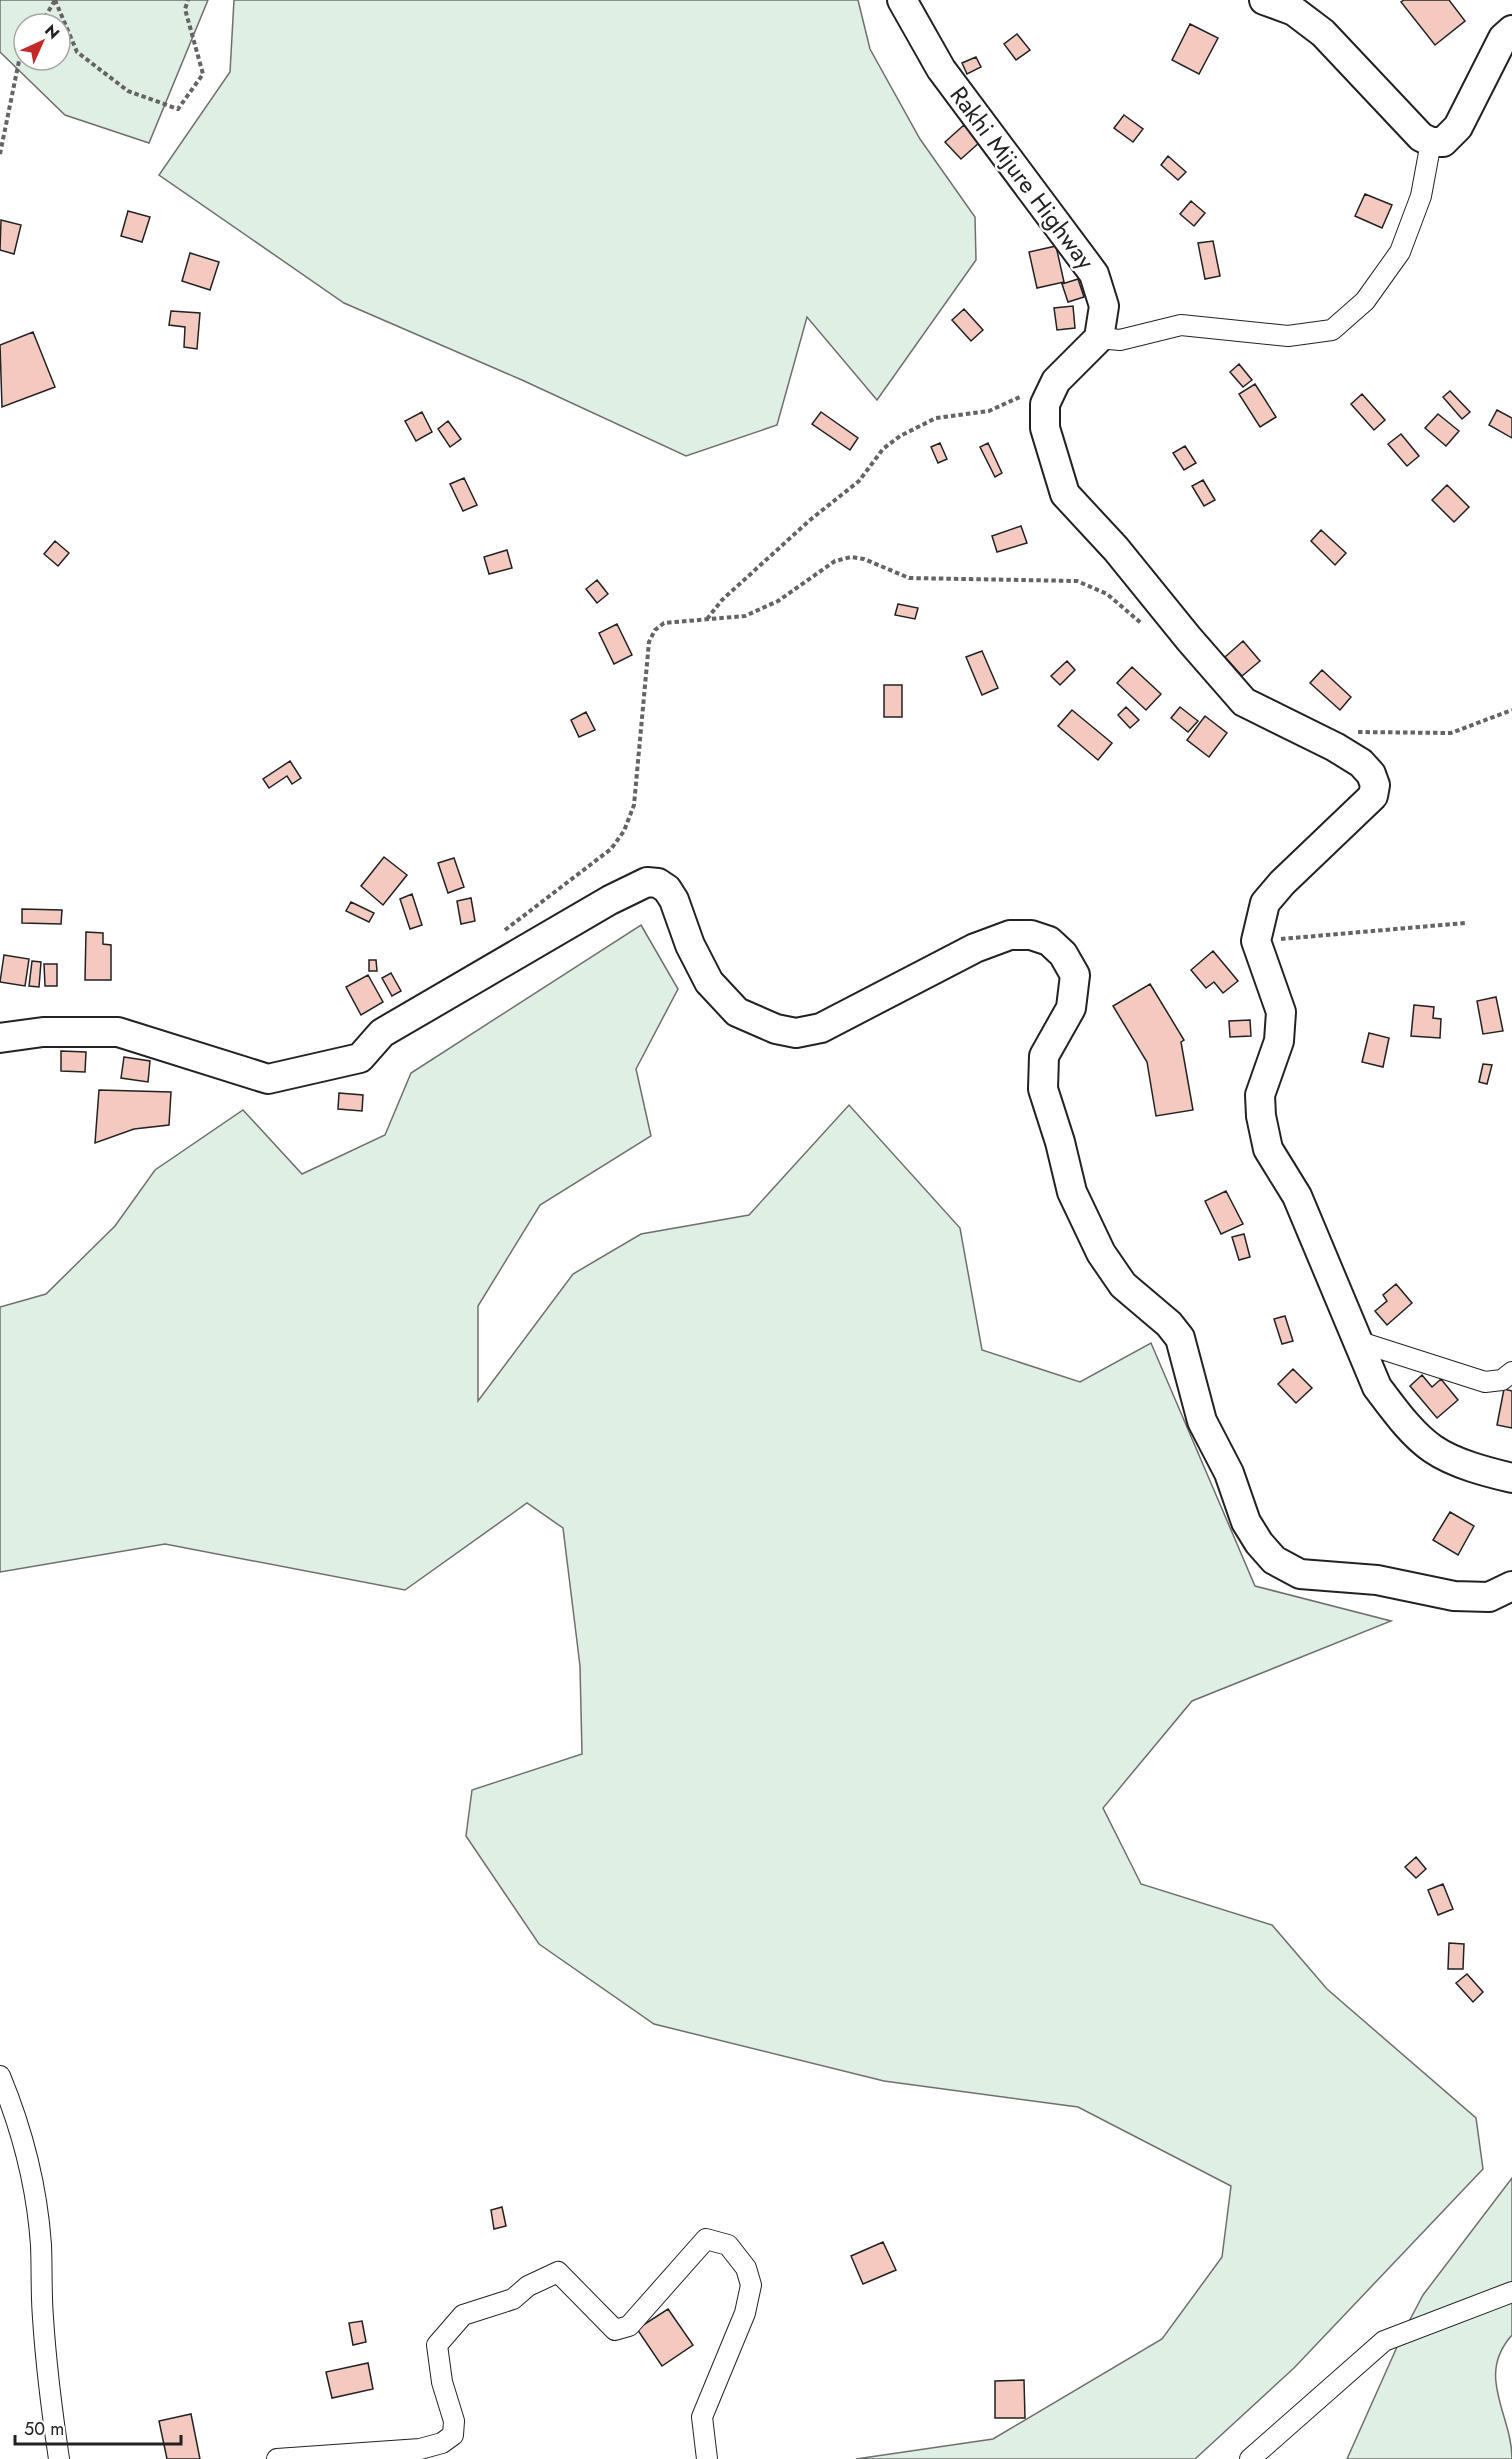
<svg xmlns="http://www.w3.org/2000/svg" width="1512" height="2459" font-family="Jost,sans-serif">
<rect width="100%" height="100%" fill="#fff"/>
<path fill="#e0efe3" stroke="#6f6f6f" stroke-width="1.5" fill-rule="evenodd" d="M0 0H208L149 143 65 115 0 52ZM24 24H60V60H24Z
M234 0H858L870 49 920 139 975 217 976 260 877 400 807 317 777 425 686 456 522 380 344 303 159 175 230 72Z
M641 925 678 989 636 1069 651 1136 540 1205 478 1306V1401L573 1274 641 1234 749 1215 849 1105 960 1228 982 1350 1080 1382 1151 1343 1255 1586 1391 1621 1192 1701 1103 1808 1141 1884 1272 1925 1327 1989 1476 2118 1483 2169 1294 2368 1195 2459H856L993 2439 1162 2339 1222 2257 1231 2186 1078 2107 884 2081 654 2024 539 1944 466 1836 472 1790 582 1754 580 1666 563 1528 527 1503 405 1590 165 1544 0 1572V1307L46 1294 115 1226 155 1170 243 1110 302 1174 385 1135 411 1073Z
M1512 2178V2335C1475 2376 1512 2414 1512 2459H1347L1405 2329 1423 2295Z"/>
<path fill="#f3c9c0" stroke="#222" stroke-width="1.5" d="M1404 0H1449L1465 21 1435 45 1401 2Z
M1190 24 1218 38 1199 74 1172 60Z
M1017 34 1030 50 1016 60 1004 44Z
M976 57 981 67 967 74 962 63Z
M1124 115 1143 129 1133 142 1114 128Z
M964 125 980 142 961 159 945 142Z
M1168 156 1186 172 1178 180 1161 165Z
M1365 194 1392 205 1382 228 1355 216Z
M1191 201 1205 213 1194 226 1180 214Z
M128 211 150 217 142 242 121 236Z
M1 220 21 225 14 254 0 250Z
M1213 241 1220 276 1205 279 1198 243Z
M1056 246 1064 282 1037 288 1029 252Z
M190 253 219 262 210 290 182 281Z
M1078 279 1084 297 1068 302 1062 284Z
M1073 306 1075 328 1057 330 1054 308Z
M964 309 983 330 971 341 952 320Z
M171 311 200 313 197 349 184 347 185 327 169 325Z
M33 332 55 387 2 407 0 345Z
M1239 364 1252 380 1243 387 1230 372Z
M1255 384 1276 417 1260 427 1239 394Z
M1450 391 1470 412 1462 419 1443 397Z
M1362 394 1385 420 1374 430 1351 404Z
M1497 410 1512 418V438L1489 425Z
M422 412 432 432 416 441 405 421Z
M821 412 858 438 850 450 812 424Z
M1438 414 1459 431 1446 446 1425 428Z
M448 421 461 439 450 447 438 429Z
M1401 434 1419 456 1407 466 1388 444Z
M940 443 947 459 938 463 931 447Z
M988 443 1002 473 995 477 980 447Z
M1185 446 1196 463 1184 470 1173 453Z
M464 478 477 505 463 511 450 484Z
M1203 480 1215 500 1204 506 1192 486Z
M1447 485 1469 507 1454 522 1432 500Z
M1021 526 1027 543 997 552 992 536Z
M1321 530 1346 553 1335 565 1311 541Z
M55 541 69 553 58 566 44 554Z
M507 550 512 568 489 574 484 557Z
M597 580 608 594 597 603 586 589Z
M898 604 918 608 915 619 895 615Z
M617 624 632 655 614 664 599 633Z
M1243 641 1260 661 1242 676 1225 657Z
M982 651 998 688 982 695 966 657Z
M1067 661 1075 670 1060 685 1051 676Z
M1132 667 1161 694 1146 710 1117 683Z
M1322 670 1351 697 1340 710 1310 683Z
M884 685H902V717H884Z
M1126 707 1139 720 1130 728 1118 715Z
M1180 707 1198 721 1188 732 1171 718Z
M1072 710 1112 743 1098 760 1058 726Z
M586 712 595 730 579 737 571 720Z
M1205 716 1227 733 1209 757 1187 740Z
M290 761 301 778 292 784 287 776 269 788 263 779Z
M384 857 407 875 383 905 361 886Z
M454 858 464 887 448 893 438 863Z
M412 894 422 925 410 929 400 899Z
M471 898 475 921 461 924 457 901Z
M351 902 374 913 369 922 346 911Z
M22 909 62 910 61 924 22 923Z
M86 932 103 933V944L111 945V980H85Z
M1213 951 1238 981 1223 993 1214 982 1206 988 1191 970Z
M4 955 29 959 25 986 0 982Z
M369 960H376L377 971H369Z
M32 961 41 962 39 987 29 986Z
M44 964H57V986H45Z
M391 973 401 991 392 996 382 978Z
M368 975 383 1002 361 1015 346 987Z
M1150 984 1184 1040 1181 1042 1193 1110 1156 1116 1147 1062 1113 1006Z
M1496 997 1503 1031 1483 1034 1477 1001Z
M1414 1005 1434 1007 1433 1018 1441 1019 1440 1038 1411 1036Z
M1250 1020 1251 1036 1230 1037 1229 1021Z
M1369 1033 1389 1038 1383 1067 1362 1062Z
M61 1051 86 1052 85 1072 61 1071Z
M124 1057 150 1061 148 1082 121 1078Z
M1483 1064 1492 1065 1487 1084 1479 1082Z
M99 1090 171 1092 169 1125 134 1129 95 1143Z
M339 1093 363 1095 362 1111 338 1109Z
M1226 1191 1243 1224 1221 1234 1205 1201Z
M1244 1234 1250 1257 1239 1260 1232 1237Z
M1396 1284 1412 1303 1387 1325 1375 1311 1387 1301 1383 1295Z
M1285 1316 1293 1341 1282 1344 1274 1319Z
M1293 1369 1312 1388 1296 1403 1278 1384Z
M1422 1375 1432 1387 1441 1379 1458 1400 1437 1418 1410 1386Z
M1504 1389 1512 1391V1428L1497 1425Z
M1450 1512 1474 1526 1458 1555 1433 1540Z
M1416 1857 1426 1869 1416 1878 1405 1867Z
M1443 1884 1453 1909 1438 1915 1428 1890Z
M1449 1943 1464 1944 1463 1969H1448Z
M1467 1974 1483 1992 1473 2002 1456 1983Z
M502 2207 506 2226 494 2229 491 2210Z
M883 2242 896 2270 863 2284 851 2256Z
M668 2309 693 2345 662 2366 637 2329Z
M362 2321 366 2342 353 2345 349 2323Z
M368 2363 373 2389 332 2398 326 2372Z
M1024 2380 1025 2418H995V2381Z
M191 2414 200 2459H167L159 2421Z"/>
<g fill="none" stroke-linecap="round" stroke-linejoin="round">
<defs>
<path id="street" d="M1099 338 1120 340 1181 325 1288 336 1332 330 1365 301 1400 252 1421 196 1431 142
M1357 1341 1485 1382 1502 1380 1512 1372
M0 2076C22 2129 37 2187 41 2245 42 2269 41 2293 43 2318 46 2365 52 2412 59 2459
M277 2459 420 2449 442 2443 453 2435 454 2421 442 2382 437 2345 463 2315 513 2299 528 2286 558 2272 615 2330 629 2326 706 2239 728 2245 746 2268 751 2285 745 2313 702 2417 707 2459
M1250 2459 1384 2341 1512 2292"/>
<path id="secondary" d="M902 0 941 69 1094 274 1104 306 1099 338 1056 381 1045 404V428L1065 494 1116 549 1189 639 1244 702 1335 747 1361 763 1371 774 1375 785 1373 796 1282 883 1265 903 1256 941 1281 1012 1279 1041 1260 1095 1261 1116 1268 1149 1297 1196 1377 1387C1393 1408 1411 1434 1433 1449 1455 1464 1487 1472 1512 1478
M1264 0 1294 11 1323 33 1421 137 1431 142H1443L1458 127 1503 38 1512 30
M0 1038 43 1032H118L268 1079 360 1058 382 1033 610 900 647 882 658 883 667 889 674 900 690 945 709 982 737 1012 776 1029 796 1033 821 1028 975 948 1010 935H1031L1049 941 1063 954 1075 975 1071 1008 1044 1056 1043 1089 1060 1142 1072 1192 1101 1253 1123 1285 1169 1324 1180 1338 1202 1421 1229 1473 1246 1522 1259 1543 1274 1560 1300 1574 1377 1580 1454 1596 1489 1597 1512 1586"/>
</defs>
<use href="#street" stroke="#222" stroke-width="22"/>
<use href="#secondary" stroke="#222" stroke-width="32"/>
<path stroke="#646464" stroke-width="4" stroke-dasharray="4.5 3" stroke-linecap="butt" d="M55 0 77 52 128 91 178 109 203 74 185 9 188 0
M41 24 55 0
M0 154 19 61 24 53
M707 619 722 600 810 520 859 481 883 449 900 436 936 418 989 411 1022 396
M1358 732 1451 733 1512 710
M505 930 611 849 624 831 634 805 649 642 655 630 664 623 745 616 778 601 835 561 851 557 864 559 909 578 1077 581 1107 594 1141 623
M1281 939 1465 923"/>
<use href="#street" stroke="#fff" stroke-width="20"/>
<use href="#secondary" stroke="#fff" stroke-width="28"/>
</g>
<g text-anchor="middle" stroke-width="4.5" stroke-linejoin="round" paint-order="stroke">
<g font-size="24" fill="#222" stroke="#fff">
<text transform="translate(1022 178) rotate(53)" y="8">Rakhi Mijure Highway</text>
</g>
</g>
<g transform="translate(42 42) rotate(45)"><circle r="28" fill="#ffffff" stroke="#a7a7a7" stroke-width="1.5"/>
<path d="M0-4.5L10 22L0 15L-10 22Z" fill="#c62828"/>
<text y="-9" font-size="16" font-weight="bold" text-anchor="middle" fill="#222222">N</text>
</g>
<path d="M15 2435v9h166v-9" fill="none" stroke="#222222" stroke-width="3"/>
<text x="24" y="2435" font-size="18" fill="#222222" stroke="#ffffff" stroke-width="4.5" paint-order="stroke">50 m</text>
</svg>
